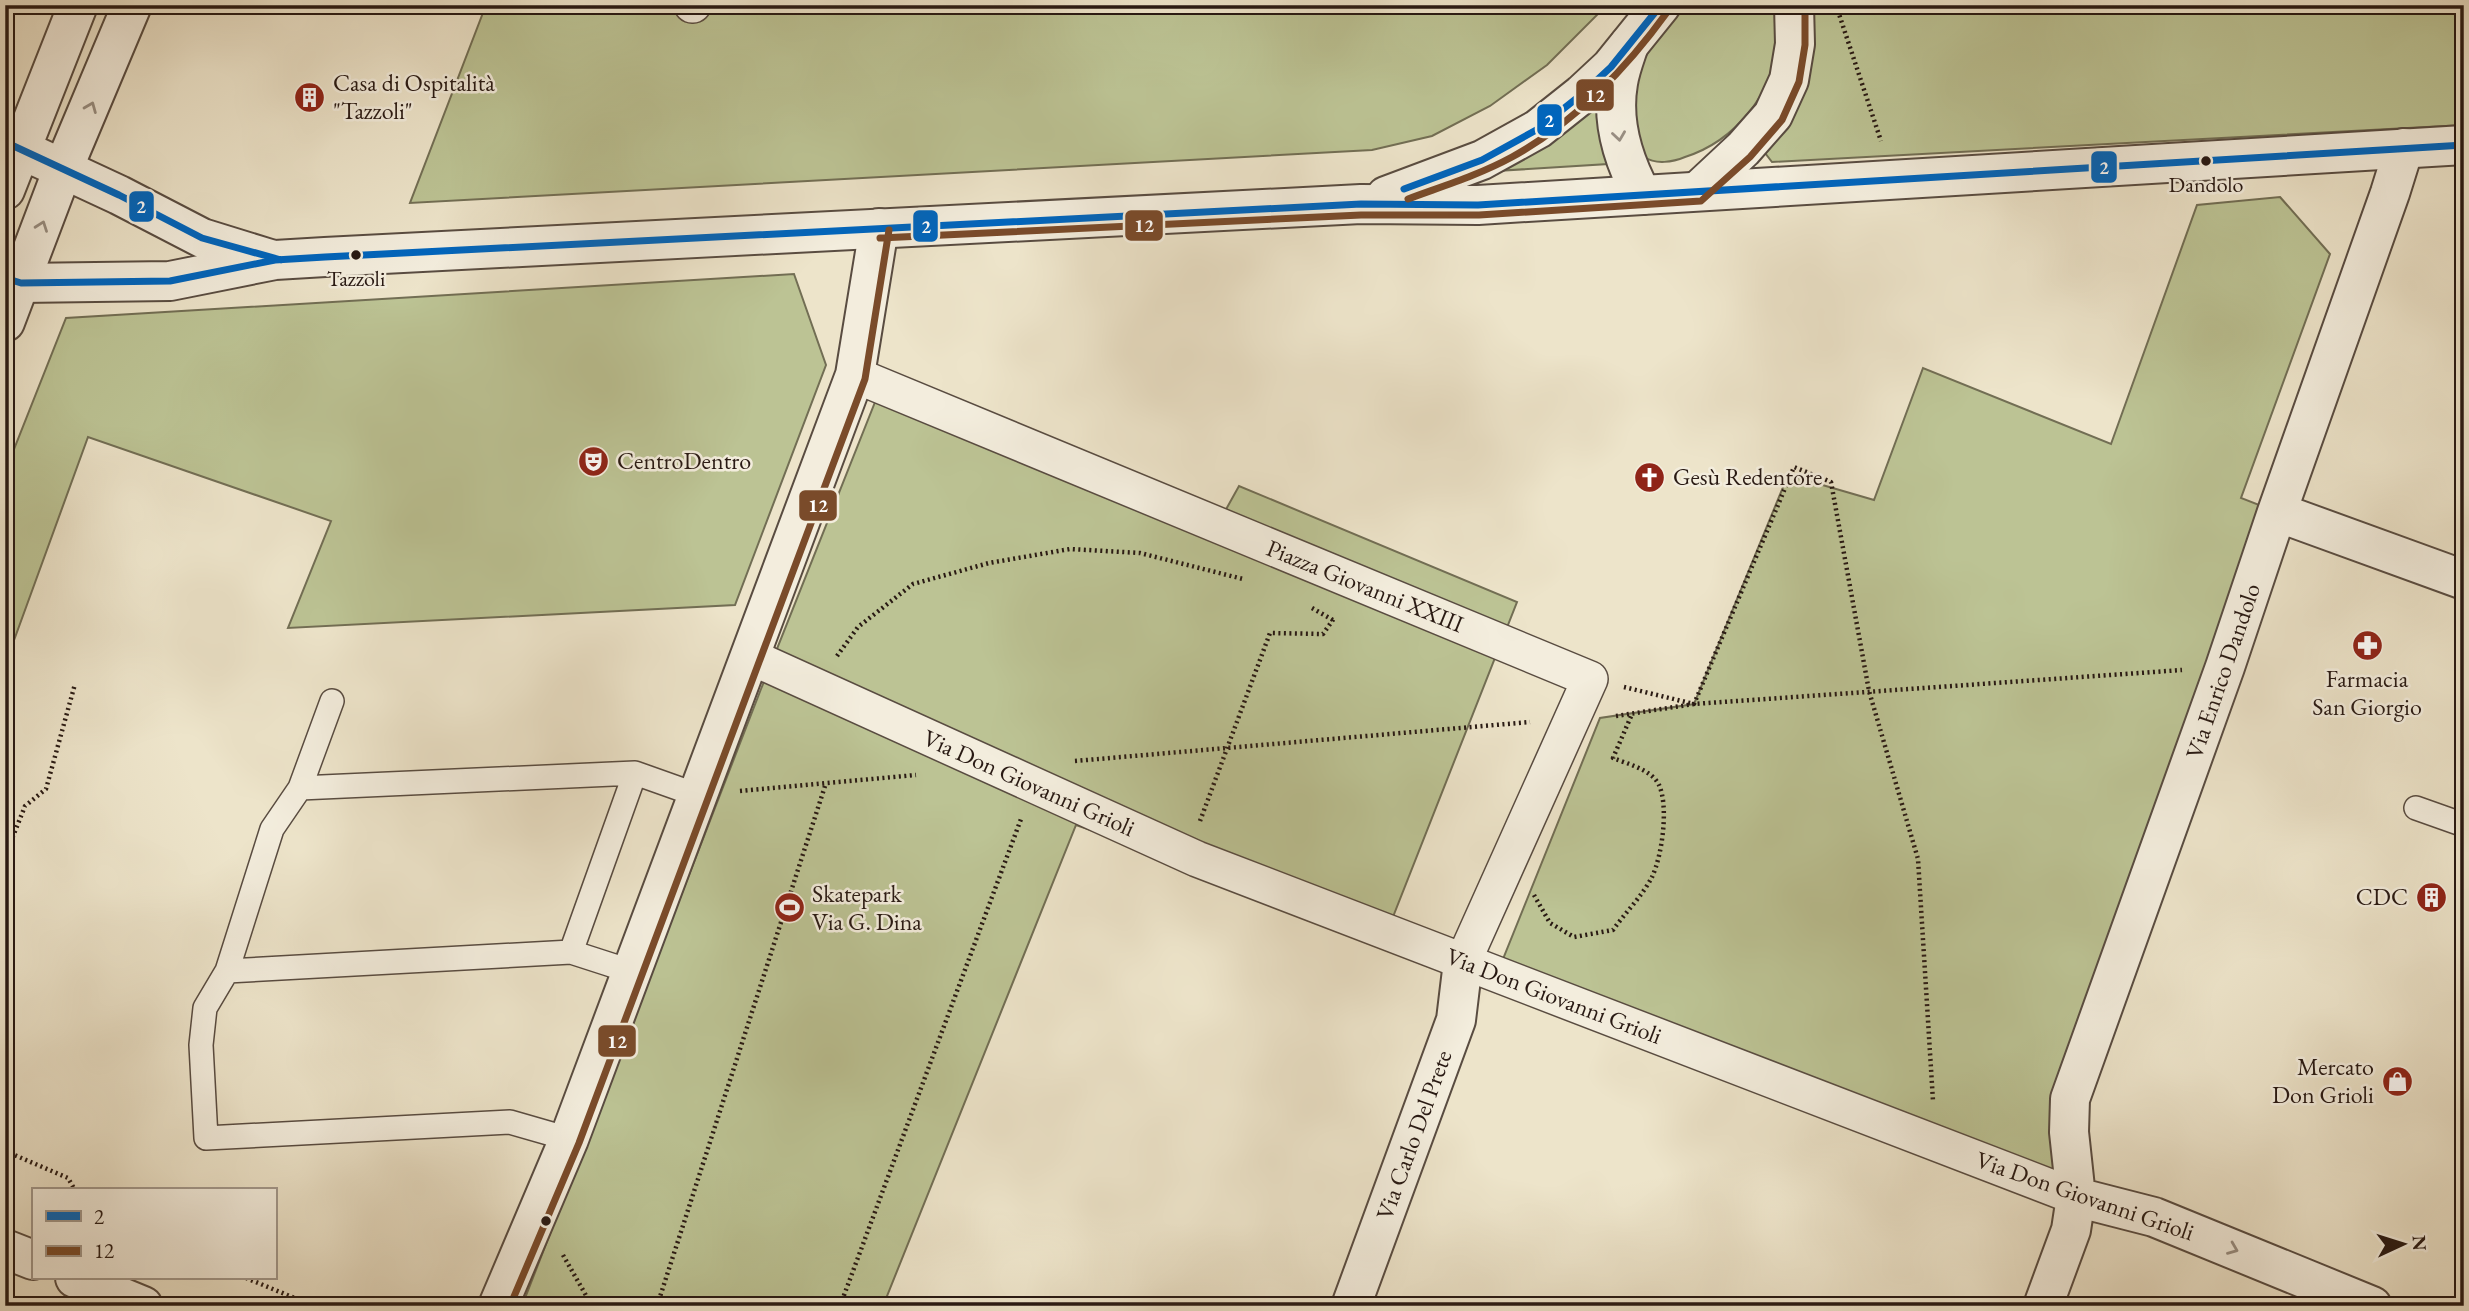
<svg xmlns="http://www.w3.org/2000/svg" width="2469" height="1311" font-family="'EB Garamond',serif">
<rect width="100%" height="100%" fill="#ede4ca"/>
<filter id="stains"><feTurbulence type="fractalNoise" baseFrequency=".00286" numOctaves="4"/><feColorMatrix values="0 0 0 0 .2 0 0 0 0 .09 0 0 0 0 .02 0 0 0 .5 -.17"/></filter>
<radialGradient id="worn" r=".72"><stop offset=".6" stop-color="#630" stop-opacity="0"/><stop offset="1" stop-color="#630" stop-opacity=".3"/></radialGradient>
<path fill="#bcc394" stroke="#726e54" stroke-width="2" d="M486 5H1603L1598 14 1547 65 1490 106 1432 136 1372 150 410 203Z
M1683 5H1776C1777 17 1779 31 1778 43 1772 95 1735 141 1685 157 1673 162 1656 165 1644 157 1627 146 1632 76 1639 59 1645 46 1671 13 1683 5Z
M1807 5H2464V125L1772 162 1762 149Z
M1597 100 1608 164 1496 171Z
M2280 197 2330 254 2241 498 2277 512 2070 1099 2076 1197 1497 974 1600 718 1694 704 1788 475 1874 500 1923 368 2111 444 2197 205Z
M794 274 826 365 735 605 288 628 331 521 88 437 13 643 5 640V472L66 318Z
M885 377 1224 513 1239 486 1517 602 1387 932 1076 825 883 1306H522L761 689Z"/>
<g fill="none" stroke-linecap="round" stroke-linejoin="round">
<defs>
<path id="service" d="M332 701 300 788 635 773 697 795
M300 788 272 829 227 971 571 952 633 972
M2416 808 2464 825
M571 952 635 773
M227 971 205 1008 201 1045 206 1138 510 1122 569 1139"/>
<path id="pedestrian" d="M692 5H693
M855 375 1590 679 1463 962
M749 656 1197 859 2076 1197"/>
<path id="minor" d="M1629 45C1625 57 1620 70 1618 83 1611 123 1623 160 1642 195
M1698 191 1743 149 1773 115 1789 80 1795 44 1794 5
M5 322 63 169 132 5
M2277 512 2464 580
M2076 1197 2154 1217 2372 1306
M5 1249 33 1260
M75 1278 143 1306
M498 1306 569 1139 855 375 879 228
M1351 1306 1456 1020 1463 962
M2043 1306 2071 1230 2076 1197 2069 1132 2070 1099 2225 667 2277 512 2390 193 2404 148"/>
<path id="tertiary" d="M5 142 119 195 202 238 270 259
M5 190 78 5
M1386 196 1482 160 1538 129 1582 94 1611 67 1661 5
M5 278 21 283 170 281 275 260 325 257 1361 204 1478 205 2464 145"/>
</defs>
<use href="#service" stroke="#594c41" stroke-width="26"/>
<use href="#pedestrian" stroke="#594c41" stroke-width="38"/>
<use href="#minor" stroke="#594c41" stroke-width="42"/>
<use href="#tertiary" stroke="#594c41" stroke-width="42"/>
<path stroke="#281913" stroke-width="4.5" stroke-dasharray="2 3.5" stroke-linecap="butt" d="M1836 5 1881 141
M5 10 7 5
M2459 107 2464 80
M1312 608 1333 620
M837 656 858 627 913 584 989 563 1070 549 1140 553 1243 579
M1624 687 1694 704 1794 467 1831 482 1869 691 1918 859 1933 1101
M1616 716 1694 704 2182 670
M1075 761 1530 722
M740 791 916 775
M1200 821 1270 633 1323 634 1335 617
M5 864 8 849 25 806 46 789 75 684
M1534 895 1550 923 1574 937 1613 930C1625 913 1643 895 1652 877 1662 856 1669 807 1659 785 1652 770 1628 764 1613 758L1632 714
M5 1151 68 1178 75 1190
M563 1255 592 1306
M246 1278 314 1306
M657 1306 826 783
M840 1306 1021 819"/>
<use href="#service" stroke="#f3eddd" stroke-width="23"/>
<use href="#pedestrian" stroke="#f3eddd" stroke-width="35"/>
<use href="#minor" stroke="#f3eddd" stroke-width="38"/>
<use href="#tertiary" stroke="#f3eddd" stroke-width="38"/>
<defs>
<path id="bus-1" d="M5 142 119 195 202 238 281 260
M1404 189 1482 160 1538 129 1582 94 1611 67 1661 5
M5 278 21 283 170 281 275 260 325 257 1361 204 1478 205 2464 145"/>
<path id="bus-2" d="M1408 199C1443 186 1479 175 1512 157 1576 122 1626 69 1668 11
M880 238 1361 215H1479L1701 201 1750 157 1782 120 1799 82 1805 45V5
M510 1306 579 1143 865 379 889 230"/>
</defs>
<use href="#bus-1" stroke="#f3eddd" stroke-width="12"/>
<use href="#bus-2" stroke="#f3eddd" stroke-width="12"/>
<use href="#bus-1" stroke="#0065bd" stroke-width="7"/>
<use href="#bus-2" stroke="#7a4b2a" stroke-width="7"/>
</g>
<defs><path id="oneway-chevron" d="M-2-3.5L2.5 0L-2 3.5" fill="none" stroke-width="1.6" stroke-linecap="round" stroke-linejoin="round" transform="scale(1.75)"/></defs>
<g stroke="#988e82">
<use href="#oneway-chevron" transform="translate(91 107) rotate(-68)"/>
<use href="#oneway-chevron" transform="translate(1619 136) rotate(82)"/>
<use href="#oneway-chevron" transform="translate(42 226) rotate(-70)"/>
<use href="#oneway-chevron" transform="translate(2233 1249) rotate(22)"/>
</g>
<defs>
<symbol id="building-disc" viewBox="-11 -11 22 22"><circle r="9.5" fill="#8f2418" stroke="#f3eddd"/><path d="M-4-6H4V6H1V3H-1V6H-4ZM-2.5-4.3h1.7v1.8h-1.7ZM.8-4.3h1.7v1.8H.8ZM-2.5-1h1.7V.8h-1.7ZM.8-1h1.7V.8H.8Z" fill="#fff"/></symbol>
<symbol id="theatre-disc" viewBox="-11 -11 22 22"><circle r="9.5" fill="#8f2418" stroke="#f3eddd"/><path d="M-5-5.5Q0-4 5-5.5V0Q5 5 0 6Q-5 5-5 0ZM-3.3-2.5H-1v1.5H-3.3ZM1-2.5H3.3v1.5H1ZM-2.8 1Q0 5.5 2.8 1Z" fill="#fff"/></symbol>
<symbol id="church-disc" viewBox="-11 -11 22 22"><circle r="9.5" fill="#8f2418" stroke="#f3eddd"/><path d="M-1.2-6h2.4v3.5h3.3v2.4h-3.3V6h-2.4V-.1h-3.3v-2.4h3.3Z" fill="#fff"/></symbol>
<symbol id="pharmacy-disc" viewBox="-11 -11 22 22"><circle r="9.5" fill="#8f2418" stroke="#f3eddd"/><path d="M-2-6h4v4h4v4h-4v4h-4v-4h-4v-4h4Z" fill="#fff"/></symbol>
<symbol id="stadium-disc" viewBox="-11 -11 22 22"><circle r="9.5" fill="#8f2418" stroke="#f3eddd"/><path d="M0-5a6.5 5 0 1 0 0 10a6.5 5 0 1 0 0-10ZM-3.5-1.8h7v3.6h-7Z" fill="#fff"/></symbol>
<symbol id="shop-disc" viewBox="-11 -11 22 22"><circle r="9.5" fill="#8f2418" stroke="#f3eddd"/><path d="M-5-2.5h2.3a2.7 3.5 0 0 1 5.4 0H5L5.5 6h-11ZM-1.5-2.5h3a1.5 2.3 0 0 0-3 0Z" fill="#fff"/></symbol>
</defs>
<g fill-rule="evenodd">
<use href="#building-disc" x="292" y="80" width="35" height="35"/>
<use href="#theatre-disc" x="576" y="444" width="35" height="35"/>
<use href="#church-disc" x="1632" y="460" width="35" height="35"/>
<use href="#pharmacy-disc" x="2350" y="628" width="35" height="35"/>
<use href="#building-disc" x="2414" y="880" width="35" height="35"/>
<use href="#stadium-disc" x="772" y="890" width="35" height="35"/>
<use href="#shop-disc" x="2380" y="1064" width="35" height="35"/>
</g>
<g fill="#281913" stroke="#f3eddd" stroke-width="2.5">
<circle cx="2206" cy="161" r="6"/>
<circle cx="356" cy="255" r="6"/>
<circle cx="546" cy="1221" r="6"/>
</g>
<g text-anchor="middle" stroke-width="5" stroke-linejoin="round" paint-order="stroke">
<g font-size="22" fill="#281913" stroke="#f3eddd">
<text x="2206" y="192">Dandolo</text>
<text x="356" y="286">Tazzoli</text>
</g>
<g font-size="24" fill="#281913" stroke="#f3eddd" text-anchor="start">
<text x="333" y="91">Casa di Ospitalità<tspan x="333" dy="28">"Tazzoli"</tspan></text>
<text x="617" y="469">CentroDentro</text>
<text x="1673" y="485">Gesù Redentore</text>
<text x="2367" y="687" text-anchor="middle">Farmacia<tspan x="2367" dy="28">San Giorgio</tspan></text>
<text x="812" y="902">Skatepark<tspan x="812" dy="28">Via G. Dina</tspan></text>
<text x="2408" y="905" text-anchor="end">CDC</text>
<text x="2374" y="1075" text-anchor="end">Mercato<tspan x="2374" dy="28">Don Grioli</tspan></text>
</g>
<g font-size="24" fill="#281913" stroke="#f3eddd">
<text transform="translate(1365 586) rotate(22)" y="8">Piazza Giovanni XXIII</text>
<text transform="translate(2223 671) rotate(-71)" y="8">Via Enrico Dandolo</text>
<text transform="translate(1029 783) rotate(24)" y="8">Via Don Giovanni Grioli</text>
<text transform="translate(1554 996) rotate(21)" y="8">Via Don Giovanni Grioli</text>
<text transform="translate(1414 1135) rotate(-70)" y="8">Via Carlo Del Prete</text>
<text transform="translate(2085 1196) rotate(19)" y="8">Via Don Giovanni Grioli</text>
</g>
</g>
<g stroke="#f3eddd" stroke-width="2.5">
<rect x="1575" y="78" width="40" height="34" rx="7" fill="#7a4b2a"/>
<rect x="1536" y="103" width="27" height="34" rx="7" fill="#0065bd"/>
<rect x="2090" y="150" width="28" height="34" rx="7" fill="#0065bd"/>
<rect x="128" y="190" width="27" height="33" rx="7" fill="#0065bd"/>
<rect x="1124" y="209" width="40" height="33" rx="7" fill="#7a4b2a"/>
<rect x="912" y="209" width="27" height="34" rx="7" fill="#0065bd"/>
<rect x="798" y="489" width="40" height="33" rx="7" fill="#7a4b2a"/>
<rect x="597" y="1024" width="40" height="34" rx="7" fill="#7a4b2a"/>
</g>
<g font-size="19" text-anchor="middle" font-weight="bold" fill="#fff">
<text x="1595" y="102">12</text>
<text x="1549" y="127">2</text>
<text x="2104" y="174">2</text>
<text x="141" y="213">2</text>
<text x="1144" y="232">12</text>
<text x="926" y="233">2</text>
<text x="818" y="512">12</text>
<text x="617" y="1048">12</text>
</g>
<rect width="2469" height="1311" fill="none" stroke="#ede4ca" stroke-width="28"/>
<rect x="7" y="7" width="2455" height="1297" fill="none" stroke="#281913" stroke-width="3.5"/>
<rect x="14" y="14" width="2441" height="1283" fill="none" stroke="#281913" stroke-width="2"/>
<rect x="32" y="1188" width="245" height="91" fill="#f3eddd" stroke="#a2988c" stroke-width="2"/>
<rect x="46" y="1211" width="35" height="10" fill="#0065bd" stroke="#a2988c" stroke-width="2"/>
<text x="94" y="1224" font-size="21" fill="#281913">2</text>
<rect x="46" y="1246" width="35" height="10" fill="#7a4b2a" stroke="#a2988c" stroke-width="2"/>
<text x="94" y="1258" font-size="21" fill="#281913">12</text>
<g transform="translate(2403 1244) rotate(86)" stroke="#f3eddd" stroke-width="5" paint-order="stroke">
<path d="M0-5L12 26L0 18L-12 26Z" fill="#281913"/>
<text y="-10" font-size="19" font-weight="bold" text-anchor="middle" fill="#281913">N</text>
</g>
<rect width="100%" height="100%" filter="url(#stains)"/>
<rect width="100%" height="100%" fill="url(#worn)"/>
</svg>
